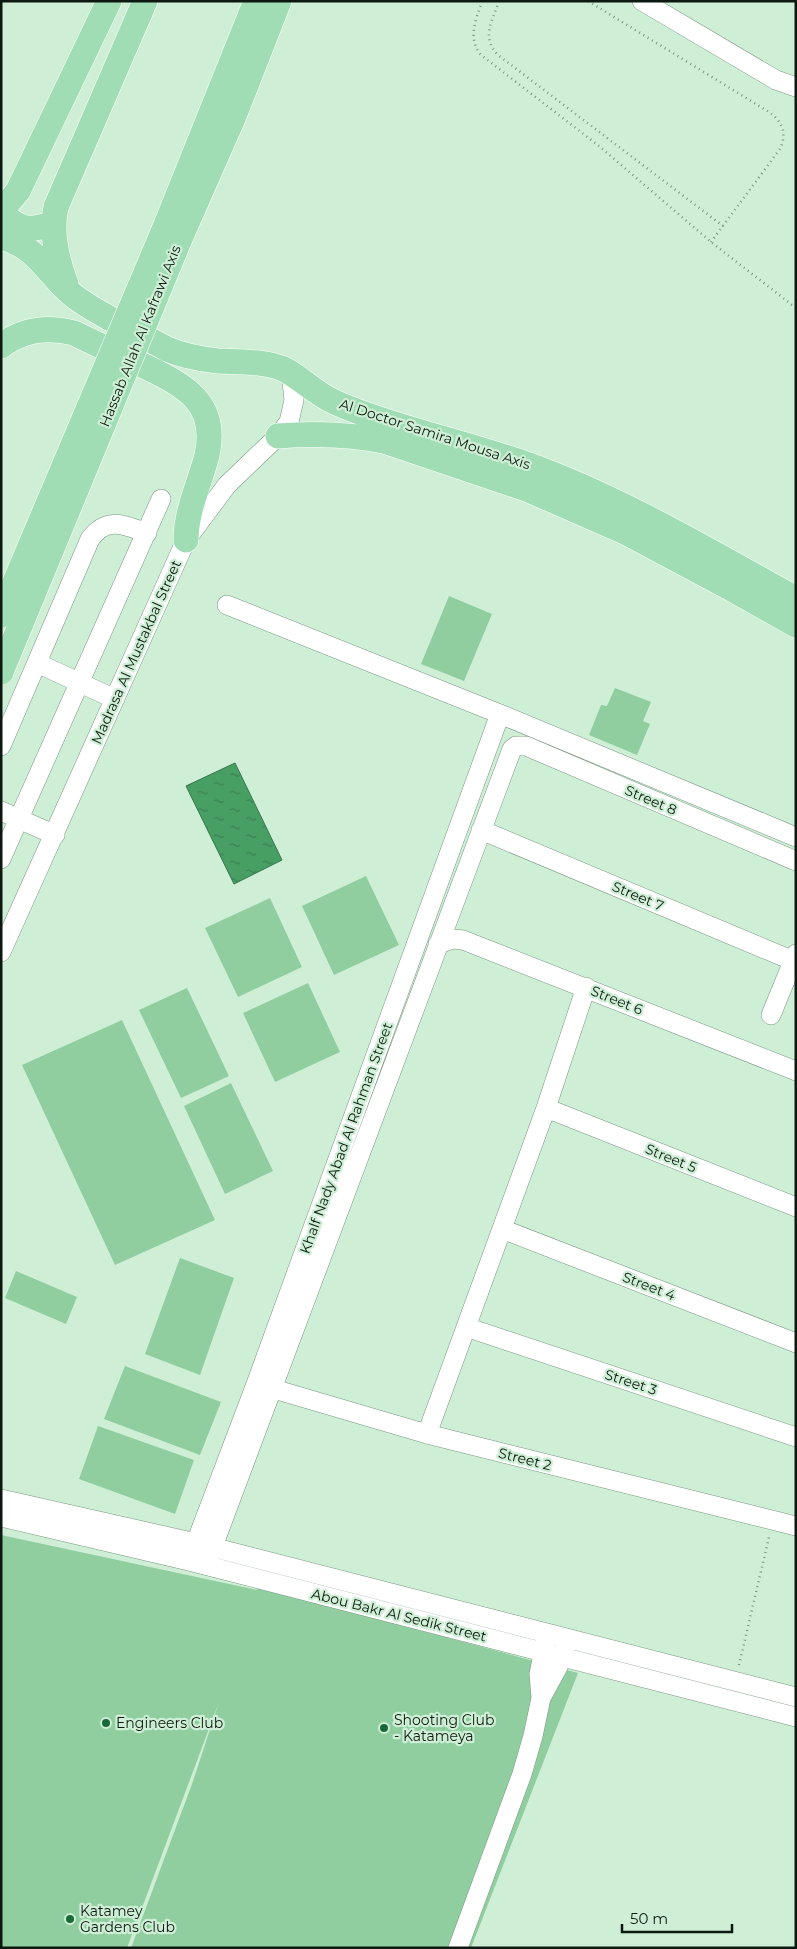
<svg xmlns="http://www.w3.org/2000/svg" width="797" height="1949" font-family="Montserrat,sans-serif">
<defs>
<pattern id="water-ripples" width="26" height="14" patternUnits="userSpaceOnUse" patternTransform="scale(1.25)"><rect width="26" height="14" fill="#479f64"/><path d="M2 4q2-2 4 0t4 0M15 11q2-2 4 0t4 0" fill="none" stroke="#3a8151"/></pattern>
</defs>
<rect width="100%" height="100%" fill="#ceefd6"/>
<path fill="#90cea0" d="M449 596 492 614 464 681 421 664Z
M615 688 651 702 643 721 650 724 637 755 589 735 601 705 607 706Z
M366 876 399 945 334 975 302 906Z
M270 898 302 967 238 997 205 928Z
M308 983 340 1052 275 1082 243 1013Z
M187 988 229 1076 181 1098 139 1010Z
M122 1020 215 1220 115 1265 22 1065Z
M231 1083 273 1171 225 1194 184 1106Z
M180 1258 234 1278 200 1375 145 1354Z
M16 1271 77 1297 66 1324 5 1298Z
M125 1366 221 1402 200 1455 104 1419Z
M98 1426 194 1460 175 1514 79 1479Z
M1 1535 257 1590 258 1586 578 1673 471 1948H131L192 1784 219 1702 127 1948H1Z"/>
<path fill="url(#water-ripples)" stroke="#36774b" d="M235 763 282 860 234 884 186 786Z"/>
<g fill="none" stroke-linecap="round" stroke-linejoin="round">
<defs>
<path id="minor" d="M642 1 776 80 796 87
M227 605 500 714 796 837
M37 663 115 699
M1 746 90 539C107 516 124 525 147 533
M1 811 55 835
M481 830 796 962
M1 859 161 499
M438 944 453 939 463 940 796 1071
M1 952 186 540 227 485 278 436 289 422 294 400 291 373
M771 1015 796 954
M546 1108 796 1207
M502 1229 796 1343
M466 1327 796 1437
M260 1385 427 1434 796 1526
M427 1434 546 1108 586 987
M1 1499 196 1543 796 1697
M1 1517 189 1561 796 1717
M189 1561 256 1384 500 714
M206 1565 512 749 516 746H526L796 861
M541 1698 558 1667 566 1645
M458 1948 522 1774 533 1736 541 1698 539 1674 546 1639"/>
<path id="major" d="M1 211 18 191 109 1
M1 212C19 230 30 232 54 223
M166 225 256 1
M1 237C39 247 47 275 75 297 101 316 138 333 167 349 183 356 200 359 218 361 239 362 261 361 281 368 294 373 305 384 316 391 325 398 336 403 346 407 408 432 474 444 537 468 627 502 711 552 796 599
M179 241 234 116 279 1
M66 284C57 260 50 233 56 207L145 1
M1 346C23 329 47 326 74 333 96 344 118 354 140 364 181 384 219 400 207 455 200 483 186 510 186 540
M278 436C314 433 348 434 384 441L529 490 625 532 730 588 796 625"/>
</defs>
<use href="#minor" stroke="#799780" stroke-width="20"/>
<use href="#major" stroke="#fff" stroke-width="26"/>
<path stroke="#7c9482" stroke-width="2.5" stroke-dasharray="1 4" stroke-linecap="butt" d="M482 1C476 20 467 38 481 55L599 146 711 242 796 308
M499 1C492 22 481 37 498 55L723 226
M588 1 769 112C783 122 787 134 780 149L711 242
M739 1665 769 1537"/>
<use href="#minor" stroke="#fff" stroke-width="19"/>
<use href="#major" stroke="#a0ddb4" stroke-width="25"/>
<defs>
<path id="major-bridge" d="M1 615 166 225
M1 672 179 241"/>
</defs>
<use href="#major-bridge" stroke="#fff" stroke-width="26" stroke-linecap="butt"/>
<use href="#major-bridge" stroke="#a0ddb4" stroke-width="25"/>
</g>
<g fill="#1a6939" stroke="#ceefd6" stroke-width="2">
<circle cx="106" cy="1723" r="5"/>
<circle cx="384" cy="1728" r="5"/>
<circle cx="70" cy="1919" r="5"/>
</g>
<g text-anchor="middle" stroke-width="4.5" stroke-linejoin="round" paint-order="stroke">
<g font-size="14" fill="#0d1910" stroke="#ceefd6">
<text transform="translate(140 336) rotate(-68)" y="5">Hassab Allah Al Kafrawi Axis</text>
<text transform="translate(435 434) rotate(18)" y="5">Al Doctor Samira Mousa Axis</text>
<text transform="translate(136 652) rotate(-66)" y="5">Madrasa Al Mustakbal Street</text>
<text transform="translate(651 800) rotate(23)" y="5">Street 8</text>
<text transform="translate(638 896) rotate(23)" y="5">Street 7</text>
<text transform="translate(617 1000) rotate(22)" y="5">Street 6</text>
<text transform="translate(346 1138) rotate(-70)" y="5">Khalf Nady Abad Al Rahman Street</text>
<text transform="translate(671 1158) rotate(22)" y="5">Street 5</text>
<text transform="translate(649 1286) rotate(21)" y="5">Street 4</text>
<text transform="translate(631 1382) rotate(18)" y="5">Street 3</text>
<text transform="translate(525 1459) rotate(14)" y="5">Street 2</text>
<text transform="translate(399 1615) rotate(14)" y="5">Abou Bakr Al Sedik Street</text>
</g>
<g font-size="14" fill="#0d1910" stroke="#ceefd6" text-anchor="start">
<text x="394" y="1725">Shooting Club<tspan x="394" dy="16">- Katameya</tspan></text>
<text x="116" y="1728">Engineers Club</text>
<text x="80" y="1916">Katamey<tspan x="80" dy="16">Gardens Club</tspan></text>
</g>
</g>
<rect width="797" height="1949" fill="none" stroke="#0d1910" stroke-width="5"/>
<path d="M622 1924v8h110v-8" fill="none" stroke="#0d1910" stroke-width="2.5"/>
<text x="630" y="1924" font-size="15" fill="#0d1910" stroke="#ceefd6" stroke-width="4" paint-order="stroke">50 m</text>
</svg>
